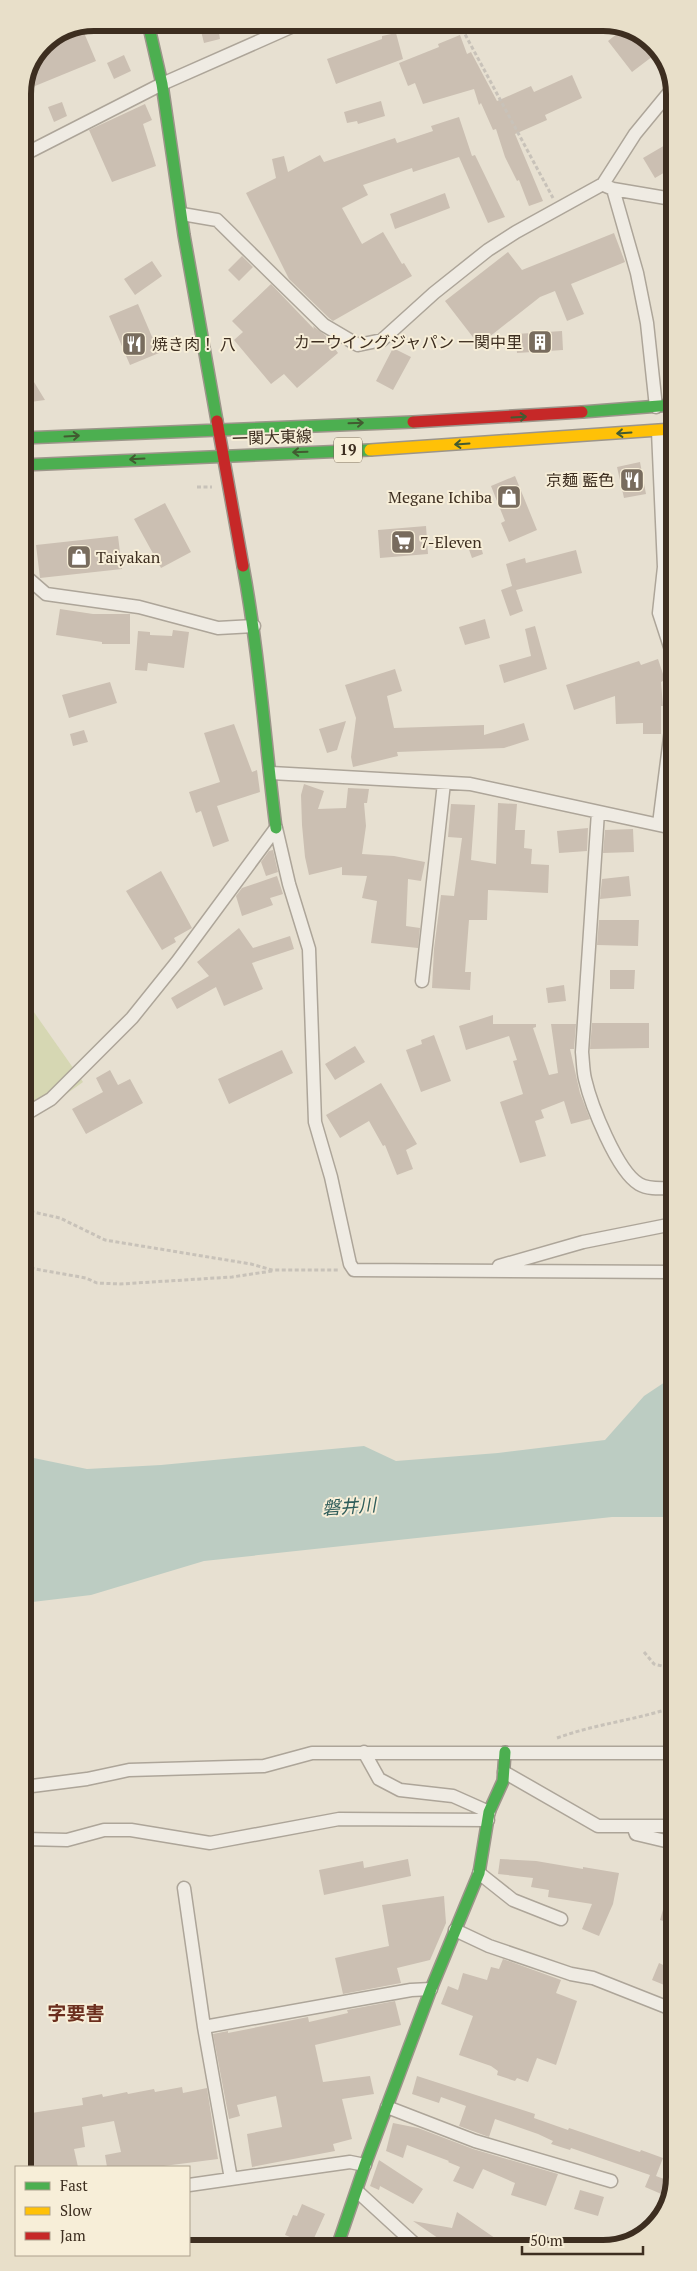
<svg xmlns="http://www.w3.org/2000/svg" width="697" height="2271" font-family="'PT Serif','Noto Sans JP',serif">
<rect width="100%" height="100%" fill="#e7e0d1"/>
<path fill="#d6d7b3" d="M24 998 83 1082 24 1124Z"/>
<path fill="#bcccc2" d="M668 1380H674V1517H612L204 1561 91 1595 24 1603V1456L87 1469 161 1465 364 1446 396 1461 498 1453 605 1440 644 1396Z"/>
<path fill="#cbbfb2" d="M218 27 220 39 204 43 201 31Z
M82 28 96 61 35 86 31 75 44 43Z
M623 29 650 40 657 53 632 72 608 41Z
M396 33 403 59 336 84 327 59 382 39V36Z
M460 35 467 54 471 52 497 101 531 86 534 92 572 75 582 98 545 115 547 120 515 134 543 201 529 206 519 180 517 181 505 157 496 129 493 130 481 103 479 105 474 89 423 104 415 83 408 86 399 63 439 47 438 44Z
M124 55 131 71 114 79 107 63Z
M381 101 385 116 358 124 357 121 347 123 344 112Z
M62 102 67 116 54 122 48 107Z
M145 104 152 120 143 124 156 166 112 182 89 130Z
M459 117 472 156 475 155 505 217 488 223 459 157 413 172 412 168 363 185 368 195 342 208 362 244 383 232 402 264 404 263 412 276 333 321 329 318 289 279 246 193 276 178 272 159 284 156 288 172 320 155 324 162 395 138 397 143 433 131 431 126Z
M672 141V168L655 178 643 158Z
M445 193 450 208 395 229 390 214Z
M614 233 625 262 571 284 584 314 567 321 555 291 540 297 479 345 445 301 508 252 522 270Z
M242 256 253 267 239 281 228 270Z
M152 261 162 276 135 295 124 279Z
M271 284 314 329 313 326 325 335 338 353 297 388 284 374 271 384 234 340 243 332 232 321Z
M138 304 159 353 130 365 109 316Z
M562 331 563 350 517 353 516 334Z
M393 348 411 357 393 390 376 381Z
M23 364 45 400 23 403Z
M640 462 646 494 624 498 617 467Z
M515 476 537 530 509 542 501 523 505 521 491 486Z
M165 503 191 552 161 568 134 519Z
M426 526 428 554 380 558 378 530Z
M118 536 122 569 40 578 36 545Z
M479 540 483 554 472 558 467 544Z
M576 550 582 573 516 590 523 611 510 616 501 590 512 586 506 564 525 558 526 563Z
M60 609 93 614H130V644H102V642L56 635Z
M485 619 490 638 465 645 459 627Z
M535 626 547 669 504 683 499 665 531 656 525 629Z
M173 630 189 632 184 668 148 663 147 671 135 670 138 631 150 632V635L172 636Z
M658 659 665 680 661 682 663 706H661V734H643V723L616 724 615 696 574 710 566 685 639 661 641 665Z
M395 669 402 691 387 696 394 728 484 725V735L524 723 529 740 504 748 397 752 398 756 353 767 351 757 356 718 345 685Z
M110 682 117 703 69 718 62 695Z
M346 721 337 750 327 753 319 729Z
M234 724 252 772 257 770 260 792 217 806 229 841 213 847 201 811 196 813 189 792 220 782 204 733Z
M84 730 88 742 73 746 70 734Z
M304 784 324 791 318 809 346 808 348 788 369 789 367 803H364L366 826 362 854 394 856 425 862 421 881 408 879 406 926 420 928 418 948 371 943 377 901 362 898 367 876 342 875V867L309 875 305 857 302 825 301 795Z
M498 803 517 804 515 830H525L524 848 532 849 531 864 549 865 548 893 488 890 487 920H469L465 972H471L470 990 432 988 434 949 441 895 454 896 462 838 448 837 451 804 475 805 471 860 496 864Z
M588 828 587 851 559 853 557 831Z
M633 829 634 852 603 853 605 830Z
M273 850 278 872 266 876 261 862 269 851Z
M161 871 192 928 174 938 176 942 162 950 126 891Z
M277 876 283 894 270 898 273 905 242 916 236 896 242 888Z
M629 876 631 896 600 899 602 879Z
M599 920H639L638 946 597 945Z
M239 928 253 948 290 936 294 949 252 963 263 989 224 1006 216 987 177 1009 171 998 209 976 197 962Z
M610 970H635L634 989H610Z
M564 985 566 1001 548 1003 546 988Z
M493 1015V1024H536V1027L533 1028 549 1075 558 1073 551 1024H576L574 1049H570L580 1093 590 1119 571 1124 564 1101 541 1110 544 1118 535 1121 546 1156 520 1163 500 1102 523 1094 513 1061 517 1060 509 1036 466 1050 459 1026Z
M592 1023H649V1048L590 1049Z
M434 1035 451 1081 421 1092 406 1050 422 1044 421 1040Z
M355 1046 365 1062 335 1080 325 1064Z
M282 1050 293 1073 229 1104 218 1079Z
M110 1070 118 1085 130 1079 143 1103 86 1134 72 1109 103 1092 96 1078Z
M381 1083 417 1144 406 1150 413 1169 397 1175 385 1145 383 1146 369 1121 340 1138 326 1115Z
M408 1859 411 1876 324 1895 319 1870 363 1861 364 1868Z
M500 1859 536 1861 583 1869V1867L619 1873 613 1904 599 1936 582 1929 592 1904 548 1897 549 1890 531 1887 533 1878 498 1874Z
M444 1896 446 1923 430 1960 397 1968 401 1983 343 1994 335 1958 389 1946 382 1905Z
M664 1906 674 1909V1924L660 1920Z
M503 1959 561 1980 556 1993 577 2001 556 2065 537 2058 528 2082 517 2078 515 2081 497 2075 498 2071 491 2066 459 2055 473 2016 441 2004 448 1986 458 1990 463 1973 487 1980 491 1967 499 1969Z
M659 1963 674 1970V1989L652 1980Z
M395 2001 401 2025 315 2045 323 2082 370 2076 374 2094 342 2099 352 2139 333 2144 335 2151 252 2167 247 2134 282 2127 276 2096 237 2105 240 2116 229 2119 213 2034 228 2031V2033L308 2017 309 2022 348 2013 347 2010Z
M417 2076 535 2114 534 2118 568 2130 569 2128 640 2152 641 2150 663 2158 656 2176 672 2182 666 2196 645 2187 650 2175 571 2148 570 2150 551 2144 553 2141 538 2134 495 2119 489 2137 459 2126 466 2106 441 2097 439 2103 412 2094Z
M182 2087 183 2093 207 2088 218 2159 156 2167H107L105 2155 121 2152 114 2121 82 2127 85 2147 74 2149 78 2167H25V2114L83 2105 82 2098 102 2094 103 2097 127 2092 128 2094 154 2089 155 2092Z
M393 2123 418 2128 473 2149 558 2174 546 2206 511 2195 515 2183 483 2169 473 2189 453 2181 460 2167 448 2162 449 2161 407 2145 403 2158 386 2151Z
M379 2160 423 2189 413 2204 380 2186 379 2190 370 2186Z
M580 2190 604 2197 598 2216 574 2209Z
M302 2204 325 2214 310 2247 286 2248 290 2237 285 2235 293 2215 297 2216Z
M457 2212 508 2247H451L413 2221 452 2228Z"/>
<g fill="none" stroke-linecap="round" stroke-linejoin="round">
<defs>
<path id="street" d="M23 155 162 84 300 23
M606 186 613 189 672 199
M613 189 637 273 647 323 656 407
M182 214 217 220 324 325 358 345 382 340 434 293 488 250 516 232 603 184 635 134 672 89
M658 431 664 567 659 613 673 656
M23 574 46 594 139 607 218 628 254 626
M271 773 470 784 673 828
M598 812 582 1052C583 1061 583 1071 585 1079 591 1105 617 1171 639 1184 649 1190 663 1188 673 1188
M659 824 673 714
M276 828 289 884 309 949 315 1122 331 1177 350 1264 354 1270 673 1272
M422 981 444 783
M24 1115 51 1099 132 1018 177 962 276 828
M499 1266 583 1242 673 1224
M364 1752 379 1779 400 1790 453 1796 489 1812
M504 1772 598 1826H674
M24 1787 87 1779 129 1770 264 1766 312 1753H674
M633 1826 636 1834 674 1843
M24 1839 67 1840 104 1830H131L210 1843 339 1819 488 1820
M479 1873 513 1900 561 1919
M184 1888 204 2027 231 2179
M455 1930 489 1946 571 1974 593 1978 674 2010
M204 2027 411 1990 431 1989
M387 2107 475 2141 611 2181
M189 2185 350 2162 365 2165
M358 2192 418 2247"/>
<path id="fast" d="M148 23 162 84 184 235 217 421
M582 412 672 405
M23 438 413 422
M23 465 370 450
M243 566C259 652 265 741 276 828
M337 2247 365 2165 431 1989 479 1873 489 1812 503 1781 505 1752"/>
<path id="slow" d="M370 450 673 429"/>
<path id="jam" d="M217 421 243 566
M413 422 582 412"/>
</defs>
<use href="#street" stroke="#ada599" stroke-width="15"/>
<use href="#fast" stroke="#9c958a" stroke-width="14"/>
<use href="#slow" stroke="#9c958a" stroke-width="14"/>
<use href="#jam" stroke="#9c958a" stroke-width="14"/>
<path stroke="#c8c2b9" stroke-width="3" stroke-dasharray="4 2.5" stroke-linecap="butt" d="M459 23 553 198
M197 487H212
M24 1210 60 1218 105 1240 251 1264 272 1270H338
M24 1267 86 1278 97 1283 120 1284 232 1277 272 1271
M644 1652 654 1664 674 1669
M557 1738C595 1724 636 1720 674 1707"/>
<use href="#street" stroke="#efebe3" stroke-width="12"/>
<use href="#fast" stroke="#4caf50" stroke-width="11"/>
<use href="#slow" stroke="#ffc107" stroke-width="11"/>
<use href="#jam" stroke="#c62828" stroke-width="11"/>
</g>
<defs><path id="oneway-shaft" d="M-6 0H5M1.5-3L5.5 0L1.5 3" fill="none" stroke-width="1.6" stroke-linecap="round" stroke-linejoin="round" transform="scale(1.25)"/></defs>
<g stroke="#425b31">
<use href="#oneway-shaft" transform="translate(519 417) rotate(-3)"/>
<use href="#oneway-shaft" transform="translate(356 423) rotate(-2)"/>
<use href="#oneway-shaft" transform="translate(624 433) rotate(176)"/>
<use href="#oneway-shaft" transform="translate(72 436) rotate(-3)"/>
<use href="#oneway-shaft" transform="translate(462 444) rotate(176)"/>
<use href="#oneway-shaft" transform="translate(300 452) rotate(178)"/>
<use href="#oneway-shaft" transform="translate(137 459) rotate(177)"/>
</g>
<defs>
<symbol id="building-square" viewBox="-11 -11 22 22"><rect x="-9" y="-9" width="18" height="18" rx="4" fill="#786c5e" stroke="#f7eed8"/><path d="M-4-6H4V6H1V3H-1V6H-4ZM-2.5-4.3h1.7v1.8h-1.7ZM.8-4.3h1.7v1.8H.8ZM-2.5-1h1.7V.8h-1.7ZM.8-1h1.7V.8H.8Z" fill="#fff"/></symbol>
<symbol id="restaurant-square" viewBox="-11 -11 22 22"><rect x="-9" y="-9" width="18" height="18" rx="4" fill="#786c5e" stroke="#f7eed8"/><path d="M-5-6h1v4h1v-4h1v4h1v-4h1v5L-1.5 .5V6h-2V.5L-5-1ZM5-6V6H3V1.5H1.5Q1.5-4 5-6Z" fill="#fff"/></symbol>
<symbol id="shop-square" viewBox="-11 -11 22 22"><rect x="-9" y="-9" width="18" height="18" rx="4" fill="#786c5e" stroke="#f7eed8"/><path d="M-5-2.5h2.3a2.7 3.5 0 0 1 5.4 0H5L5.5 6h-11ZM-1.5-2.5h3a1.5 2.3 0 0 0-3 0Z" fill="#fff"/></symbol>
<symbol id="supermarket-square" viewBox="-11 -11 22 22"><rect x="-9" y="-9" width="18" height="18" rx="4" fill="#786c5e" stroke="#f7eed8"/><path d="M-6-5.5h2.5l.6 2H6L4.5 2H-2.5L-4.4-4H-6ZM-1.5 3.2a1.3 1.3 0 1 0 .1 0ZM3 3.2a1.3 1.3 0 1 0 .1 0Z" fill="#fff"/></symbol>
</defs>
<g fill-rule="evenodd">
<use href="#building-square" x="526" y="328" width="28" height="28"/>
<use href="#restaurant-square" x="120" y="330" width="28" height="28"/>
<use href="#restaurant-square" x="618" y="466" width="28" height="28"/>
<use href="#shop-square" x="495" y="483" width="28" height="28"/>
<use href="#supermarket-square" x="389" y="528" width="28" height="28"/>
<use href="#shop-square" x="65" y="543" width="28" height="28"/>
</g>
<g text-anchor="middle" stroke-width="4" stroke-linejoin="round" paint-order="stroke">
<rect fill="#f7eed8" stroke="#756857" stroke-width="1" x="334" y="437.5" width="28" height="25" rx="4"/>
<g font-size="15" font-weight="bold" fill="#3d2e20">
<text x="348" y="455">19</text>
</g>
<g font-size="16" fill="#3d2e20" stroke="#f7eed8" text-anchor="end">
<text x="522" y="348">カーウイングジャパン 一関中里</text>
<text x="152" y="350" text-anchor="start">焼き肉！ 八</text>
<text x="614" y="486">京麺 藍色</text>
<text x="492" y="503">Megane Ichiba</text>
<text x="420" y="548" text-anchor="start">7-Eleven</text>
<text x="96" y="563" text-anchor="start">Taiyakan</text>
</g>
<g font-size="16" fill="#3d2e20" stroke="#f7eed8">
<text transform="translate(272 437) rotate(-2)" y="6">一関大東線</text>
</g>
<g font-size="18" font-style="italic" fill="#2f5d5a" stroke="#f7eed8">
<text transform="translate(349 1507) rotate(-4)" y="6">磐井川</text>
</g>
<g font-size="19" font-weight="bold" fill="#6b2e1e" stroke="#f7eed8">
<text x="76" y="2020">字要害</text>
</g>
</g>
<path d="M0 0H697V2271H0ZM94 31H603A63 63 0 0 1 666 94V2177A63 63 0 0 1 603 2240H94A63 63 0 0 1 31 2177V94A63 63 0 0 1 94 31Z" fill="#e8dfc9" fill-rule="evenodd"/>
<path fill="none" stroke="#3d2e20" stroke-width="6" d="M94 31H603A63 63 0 0 1 666 94V2177A63 63 0 0 1 603 2240H94A63 63 0 0 1 31 2177V94A63 63 0 0 1 94 31Z"/>
<rect x="15" y="2166" width="175" height="90" fill="#f7eed8" stroke="#ada18e"/>
<rect x="25" y="2182" width="25" height="8" fill="#4caf50" stroke="#ada18e"/>
<text x="60" y="2191" font-size="15" fill="#3d2e20">Fast</text>
<rect x="25" y="2207" width="25" height="8" fill="#ffc107" stroke="#ada18e"/>
<text x="60" y="2216" font-size="15" fill="#3d2e20">Slow</text>
<rect x="25" y="2232" width="25" height="8" fill="#c62828" stroke="#ada18e"/>
<text x="60" y="2241" font-size="15" fill="#3d2e20">Jam</text>
<path d="M522 2246v8h121v-8" fill="none" stroke="#3d2e20" stroke-width="2.5"/>
<text x="530" y="2246" font-size="15" fill="#3d2e20" stroke="#f7eed8" stroke-width="4" paint-order="stroke">50 m</text>
</svg>
